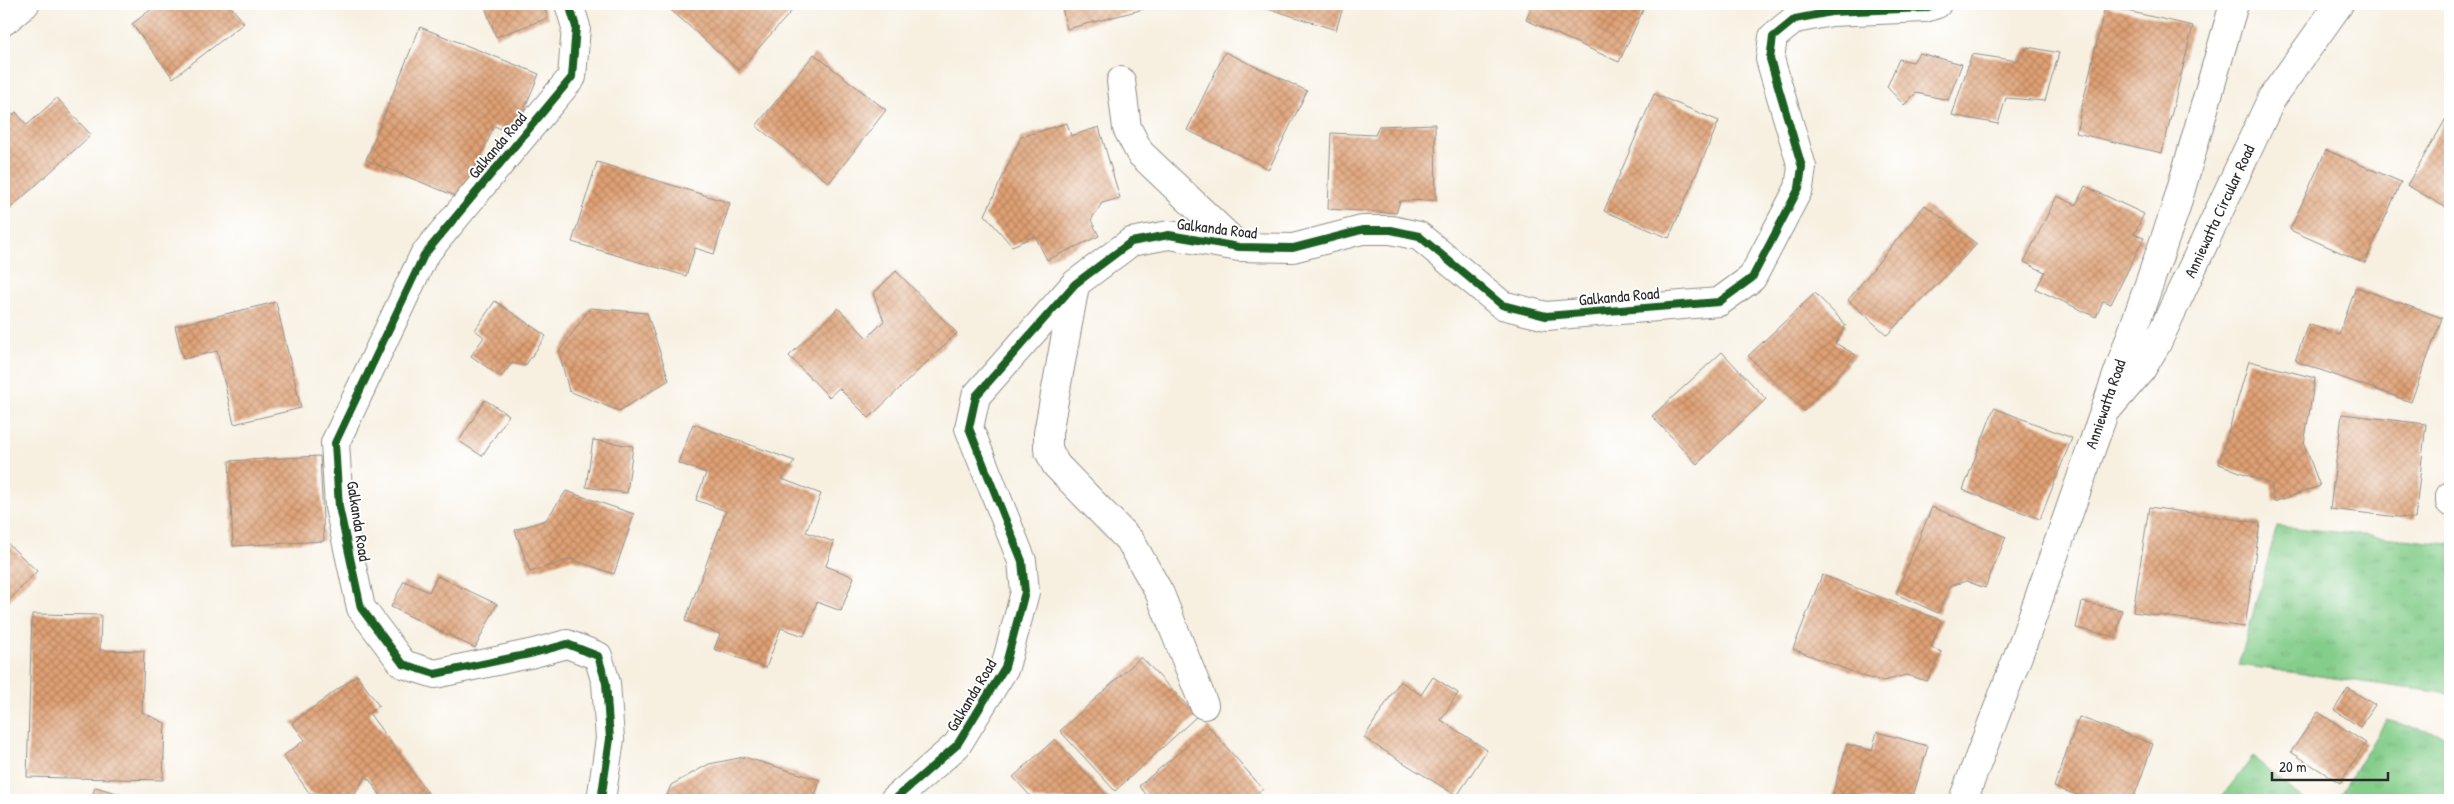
<svg xmlns="http://www.w3.org/2000/svg" width="2454" height="804" font-family="'Patrick Hand',sans-serif">
<defs>
<pattern id="grass-tufts" width="24" height="20" patternUnits="userSpaceOnUse" patternTransform="scale(1.25)"><rect width="24" height="20" fill="#84cd8a"/><path d="M3 7l-1-3M5 7V3M7 7l1-3M15 17l-1-3M17 17v-4M19 17l1-3" fill="none" stroke="#72b077"/></pattern>
<pattern id="building-cross-hatch" width="8" height="8" patternUnits="userSpaceOnUse" patternTransform="scale(1.25)"><rect width="8" height="8" fill="#dfa074"/><path d="M0 0l8 8M0 8l8-8" fill="none" stroke="#b5835f"/></pattern>
</defs>
<rect width="100%" height="100%" fill="#fff"/>
<filter id="ink" filterUnits="userSpaceOnUse"><feTurbulence type="fractalNoise" baseFrequency=".02" numOctaves="2"/><feDisplacementMap in="SourceGraphic" scale="10" xChannelSelector="R" yChannelSelector="G"/><feConvolveMatrix kernelMatrix="1 2 1 2 8 2 1 2 1" color-interpolation-filters="sRGB"/></filter>
<filter id="wash" filterUnits="userSpaceOnUse"><feTurbulence type="fractalNoise" baseFrequency=".0096" numOctaves="4" result="noise"/><feDisplacementMap in="SourceGraphic" scale="20" xChannelSelector="R" yChannelSelector="G"/><feGaussianBlur stdDeviation="1.12" result="paint"/><feColorMatrix in="noise" values="0 0 0 0 0 0 0 0 0 0 0 0 0 0 0 0 0 1.4 0 .05"/><feComposite in="paint" operator="in"/></filter>
<g filter="url(#wash)">
<rect width="100%" height="100%" fill="#f7f0e1"/>
<path fill="url(#grass-tufts)" stroke="#587c5a" d="M2277 526 2450 544V694L2239 665Z
M2386 720 2450 737V800H2337Z
M2253 757 2304 800H2219Z"/>
<g id="blocks">
<path fill="url(#building-cross-hatch)" d="M158 4H229L244 23 173 78 132 24Z
M484 4H543L548 18 496 37Z
M664 4H798L739 70Z
M1061 4H1163L1067 29Z
M1254 4H1344L1336 30Z
M1533 4H1634L1644 8 1619 62 1526 20Z
M2105 6 2193 26 2162 153 2076 133Z
M420 27 539 74 514 134 494 126 463 199 366 160Z
M2028 47 2059 53 2045 101 2006 98 1998 124 1952 115 1972 54 2018 61Z
M1225 52 1307 91 1269 169 1187 130Z
M1919 53 1962 64 1948 100 1916 93 1904 105 1887 87 1899 59 1913 62Z
M814 54 886 110 829 183 756 126Z
M1654 94 1719 121 1669 238 1604 211Z
M57 98 91 135 4 214V123L16 112 27 125Z
M2450 112V210L2407 185Z
M1067 123 1071 136 1099 127 1120 198 1102 203 1091 220 1099 236 1047 260 1035 236 1012 246 985 215 1021 137Z
M1435 124 1436 200 1400 201 1396 213 1328 209 1331 133 1375 135 1379 126Z
M2326 150 2401 182 2365 263 2290 230Z
M597 162 730 203 714 254 695 248 686 276 572 242Z
M2085 186 2144 214 2134 234 2144 238 2111 304 2103 301 2096 317 2036 289 2045 272 2024 262 2057 196 2076 205Z
M1925 205 1977 244 1887 335 1848 300Z
M896 271 957 333 869 418 839 388 829 397 789 356 838 308 867 338 884 321 873 294Z
M2356 287 2442 318 2411 402 2295 361 2308 324 2339 335Z
M1815 293 1846 325 1835 343 1856 355 1804 411 1748 356Z
M495 301 546 336 525 366 512 363 501 377 471 356 484 337 475 330Z
M276 302 301 408 234 424 217 351 183 359 175 326Z
M590 308 647 313 669 380 619 411 569 391 559 352Z
M1722 352 1766 399 1697 464 1652 416Z
M2249 361 2315 378 2304 444 2320 486 2274 502 2271 484 2219 464Z
M485 400 509 415 482 456 459 441Z
M1994 408 2072 438 2040 519 1963 490Z
M2342 414 2426 424 2415 519 2330 509Z
M693 424 795 461 782 479 821 494 806 532 834 542 826 566 854 577 841 611 817 602 804 636 781 628 766 668 714 649 720 634 685 621 726 511 696 500 706 473 678 463Z
M593 440 633 446 627 493 586 487Z
M320 456 324 541 233 546 229 461Z
M566 491 634 514 614 574 571 559 530 572 515 530 546 520Z
M1932 507 2006 537 1985 588 1966 581 1950 586 1938 613 1896 594Z
M2149 507 2260 523 2245 627 2133 612Z
M4 540 37 571 4 606Z
M1822 575 1941 620 1931 648 1942 652 1927 681 1906 675 1883 681 1866 677 1793 649Z
M437 576 497 604 475 648 391 607 404 581 429 592Z
M2082 602 2122 610 2116 637 2076 628Z
M32 614 101 615 100 650 144 651 142 712 165 723 163 780 27 777Z
M1141 657 1197 716 1115 791 1060 731Z
M357 675 379 706 369 713 433 800H384L366 775 352 799 310 794 283 756 305 740 292 723Z
M1433 677 1458 693 1441 720 1487 750 1457 796 1364 738 1400 681 1421 695Z
M2348 688 2375 705 2360 727 2334 710Z
M2318 712 2366 743 2340 783 2291 752Z
M2079 717 2153 744 2133 800H2091L2054 787Z
M1209 727 1263 789 1249 800H1151L1139 786Z
M1877 732 1928 746 1912 800H1831L1847 744 1872 751Z
M1055 739 1110 800H1034L1013 777Z
M744 757 820 780 814 800H665L671 785 709 764Z
M95 787 142 800H91Z"/>
</g>
</g>
<g filter="url(#ink)">
<use href="#blocks" fill-opacity="0" stroke="#918e86" stroke-width="1"/>
<g fill="none" stroke-linecap="round" stroke-linejoin="round">
<defs>
<path id="minor" d="M569 4 576 27 572 77 424 255 335 443 339 507 361 608 403 664 435 674 534 653 567 644 598 656 606 683 610 739 601 800
M4 21 25 4
M1121 81 1127 128 1140 153 1239 247
M1075 285 1048 433V449L1056 465 1131 542 1160 594 1204 705
M2111 405 2141 370 2157 343 2272 98 2339 4
M2450 496V502
M894 800 957 745 1005 667 1025 592 1022 561 969 428 976 396 1075 284 1131 242 1169 235 1239 247 1293 248 1362 230H1391L1419 236 1502 305 1546 316 1719 302 1752 278 1799 188 1802 167 1770 59 1773 37 1795 19 1831 12 1925 8 1937 4
M1963 800 2027 632 2175 210 2234 4"/>
</defs>
<use href="#minor" stroke="#918e86" stroke-width="30"/>
<use href="#minor" stroke="#fff" stroke-width="28"/>
<defs>
<path id="cycleway" d="M569 4 576 27 572 77 424 255 335 443 339 507 361 608 403 664 435 674 534 653 567 644 598 656 606 683 610 739 601 800
M894 800 957 745 1005 667 1025 592 1022 561 969 428 976 396 1075 284 1131 242 1169 235 1239 247 1293 248 1362 230H1391L1419 236 1502 305 1546 316 1719 302 1752 278 1799 188 1802 167 1770 59 1773 37 1795 19 1831 12 1925 8 1937 4"/>
</defs>
<use href="#cycleway" stroke="#fff" stroke-width="11"/>
<use href="#cycleway" stroke="#1b5e20" stroke-width="8"/>
</g>
</g>
<g text-anchor="middle" stroke-width="4" stroke-linejoin="round" paint-order="stroke">
<g font-size="16" fill="#2b2b2b" stroke="#fff">
<text transform="translate(497 145) rotate(-50)" y="6">Galkanda Road</text>
<text transform="translate(2219 211) rotate(-65)" y="6">Anniewatta Circular Road</text>
<text transform="translate(1217 228) rotate(7)" y="6">Galkanda Road</text>
<text transform="translate(1619 296) rotate(-5)" y="6">Galkanda Road</text>
<text transform="translate(2105 404) rotate(-71)" y="6">Anniewatta Road</text>
<text transform="translate(359 521) rotate(81)" y="6">Galkanda Road</text>
<text transform="translate(971 695) rotate(-59)" y="6">Galkanda Road</text>
</g>
</g>
<rect width="2454" height="804" fill="none" stroke="#fff" stroke-width="20"/>
<path d="M2272 772v8h116v-8" fill="none" stroke="#2b2b2b" stroke-width="2.5"/>
<text x="2279" y="772" font-size="15" fill="#2b2b2b" stroke="#ffffff" stroke-width="4" paint-order="stroke">20 m</text>
</svg>
